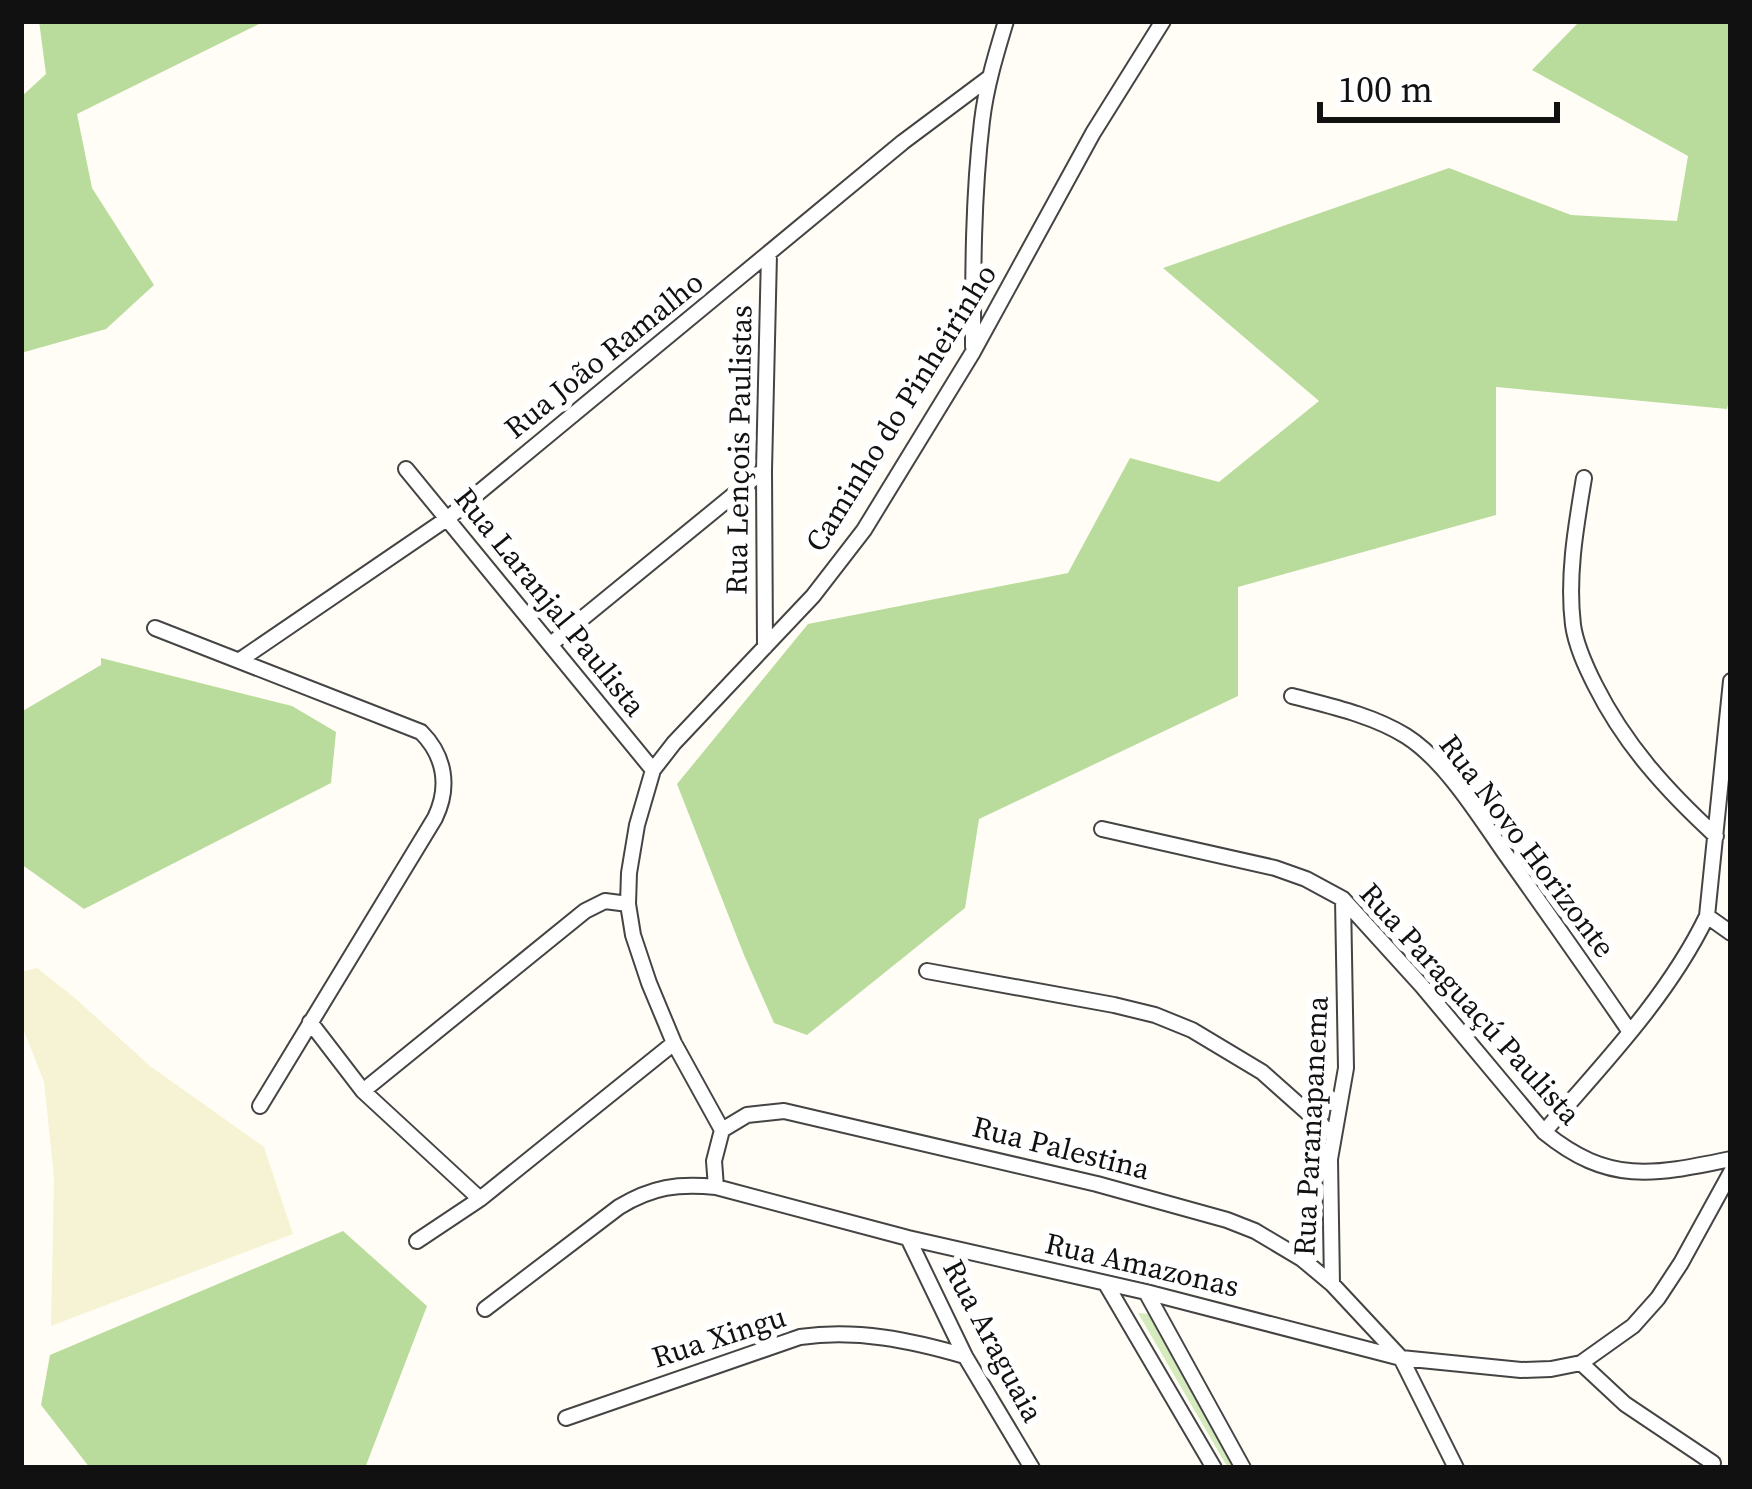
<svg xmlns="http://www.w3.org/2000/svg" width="1752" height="1489" font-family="'Source Serif 4',serif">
<rect width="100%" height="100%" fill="#fffdf5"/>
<path fill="#f6f3d4" d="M37 968 75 998 150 1066 264 1147 293 1234 51 1326 54 1177 44 1082 21 1023V972Z"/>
<path fill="#d5ebbd" d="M1138 1313 1148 1314 1234 1468H1228Z"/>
<path fill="#b9dc9c" d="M39 21H265L77 114 92 188 154 285 106 329 21 353V97L46 74Z
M1580 21H1731V393L1727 409 1496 387V515L1238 587V696L979 819 965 908 807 1035 774 1023 744 955 677 784 808 624 1068 573 1130 458 1219 482 1319 401 1163 268 1449 168 1571 215 1677 221 1688 156 1532 70Z
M101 658 292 706 336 732 331 783 84 909 21 864V712L101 665Z
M343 1231 427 1306 365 1468H90L41 1405 50 1355Z"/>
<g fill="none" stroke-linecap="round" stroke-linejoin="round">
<defs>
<path id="minor" d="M973 347C973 272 973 196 982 121 986 87 996 54 1006 21
M406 469 653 770
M1584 478C1576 526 1567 576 1573 625 1576 646 1586 667 1595 685 1625 745 1667 791 1716 836
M155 628 421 732C445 756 450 787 435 818L260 1106
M551 644 764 470
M765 647 764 470 769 254
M240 660 448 518 903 142 990 77
M1292 696C1330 706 1372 715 1406 736 1444 760 1477 813 1502 849 1545 910 1588 970 1630 1032
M1102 829 1275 868 1306 879 1343 899 1422 986 1544 1132C1609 1185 1654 1175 1731 1159
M1707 916 1731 933
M927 971 1114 1005 1155 1015 1192 1030 1262 1072 1334 1136
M310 1022 363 1091 480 1199
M363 1091 585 911 605 901 628 904
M722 1130 674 1043 649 983 633 935 628 904 629 873 637 825 653 770 674 743 813 596 864 530 973 352 1093 133 1163 21
M1544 1132C1602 1065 1668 997 1707 916L1731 681
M716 1187 714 1161 722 1130 747 1115 784 1111 1097 1184 1227 1220 1255 1231 1302 1259 1332 1284 1401 1358 1456 1468
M908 1238 965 1356 1032 1468
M417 1241 480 1199 674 1043
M1106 1284 1214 1468
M1332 1284 1330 1159 1346 1068 1343 899
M1146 1292 1243 1468
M485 1309 619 1207C652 1187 678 1183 716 1187L908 1238 1146 1292 1401 1358 1521 1370 1551 1369 1581 1363 1633 1326 1658 1298 1681 1263 1731 1172
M1581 1363 1625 1404 1713 1463
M566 1418 800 1337C857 1329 910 1340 965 1356"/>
</defs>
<use href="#minor" stroke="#444" stroke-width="18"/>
<use href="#minor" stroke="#fff" stroke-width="14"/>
</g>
<g text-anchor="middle" stroke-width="12" stroke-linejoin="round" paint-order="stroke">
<g font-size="30" fill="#111" stroke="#fff">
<text transform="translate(604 355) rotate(-39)" y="10">Rua João Ramalho</text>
<text transform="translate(901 408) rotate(-58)" y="10">Caminho do Pinheirinho</text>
<text transform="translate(739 450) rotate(-89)" y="10">Rua Lençois Paulistas</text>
<text transform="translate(550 602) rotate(51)" y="10">Rua Laranjal Paulista</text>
<text transform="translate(1527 846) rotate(53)" y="10">Rua Novo Horizonte</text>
<text transform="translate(1470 1004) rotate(48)" y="10">Rua Paraguaçú Paulista</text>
<text transform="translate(1311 1126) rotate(-87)" y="10">Rua Paranapanema</text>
<text transform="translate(1061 1148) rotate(14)" y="10">Rua Palestina</text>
<text transform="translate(1142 1265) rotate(13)" y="10">Rua Amazonas</text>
<text transform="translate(719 1337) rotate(-18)" y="10">Rua Xingu</text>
<text transform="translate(993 1341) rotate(62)" y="10">Rua Araguaia</text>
</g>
</g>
<rect width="1752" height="1489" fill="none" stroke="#111111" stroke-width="48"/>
<path d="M1320 102v18h237v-18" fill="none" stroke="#111111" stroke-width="6"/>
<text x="1338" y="102" font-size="36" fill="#111111" stroke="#ffffff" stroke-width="9" paint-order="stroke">100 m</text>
</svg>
